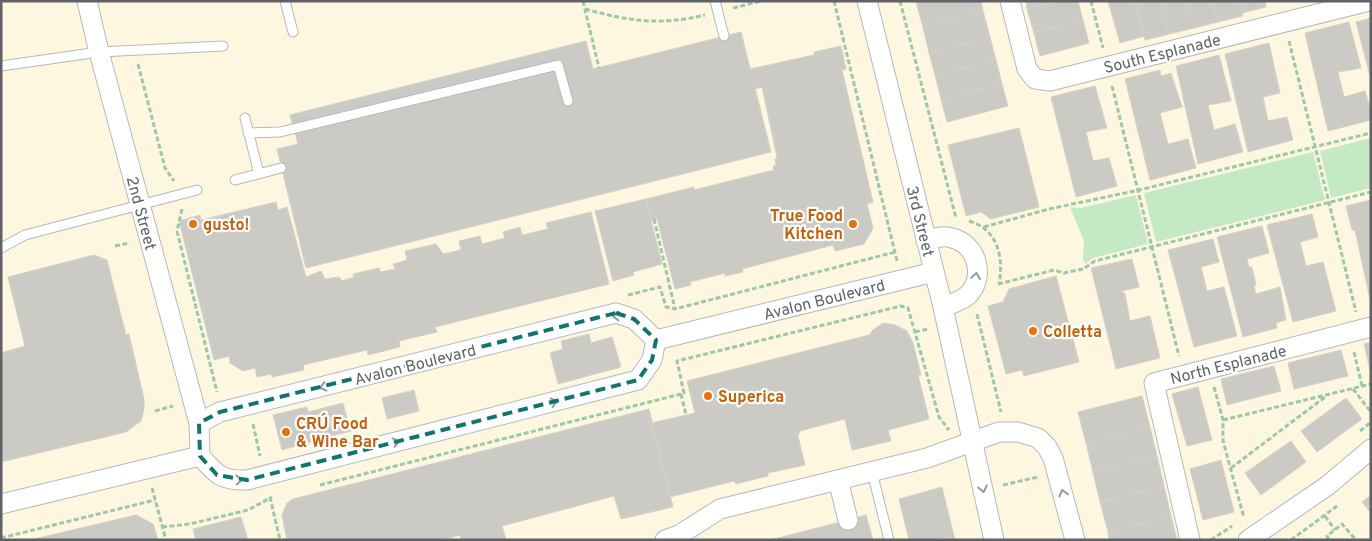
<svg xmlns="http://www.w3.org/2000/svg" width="1372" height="541" font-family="Overpass,sans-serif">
<rect width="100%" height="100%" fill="#f1efe8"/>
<path fill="#fef7e0" d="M1 1H1371V540H1Z"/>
<path fill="#c5e8c5" d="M1371 138V188L1331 198 1320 151Z
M1313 152 1325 200 1156 242 1144 193Z
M1136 195 1148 244 1093 258 1085 264 1083 258 1084 241 1070 207 1081 208Z"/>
<path fill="#cccac5" stroke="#d6d1c6" d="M921 1H981L983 11 923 27 916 2Z
M1026 1H1057L1027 9Z
M1057 1H1078L1083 20 1034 33 1027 9Z
M1108 1H1135L1145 36 1120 43Z
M1135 1H1160L1169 34 1145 40Z
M1160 1H1187L1194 28 1169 34Z
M1187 1H1213L1218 22 1194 28Z
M1213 1H1239L1243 16 1218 22Z
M1239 1H1265L1266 7 1242 13Z
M983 11 990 37 929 53 923 27Z
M1371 18V80L1356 22Z
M1083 20 1089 43 1040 56 1034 33Z
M1349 22 1361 68 1338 72 1344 97 1365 91 1371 111V120L1328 131 1305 33Z
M741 32 771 152 306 268 277 149 298 144 290 115 586 41 593 69Z
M990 37 996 60 935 75 929 53Z
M1269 43 1280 93 1263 97 1268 121 1287 117 1293 140 1248 152 1225 54Z
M841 46 846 69 842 70 873 202 867 204 873 228 864 244 835 251 833 245 742 269 743 272 725 276V273L690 282 691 285 675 289 657 219 651 220 646 199 694 187V190L774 170 773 166 776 165 775 159 777 157 762 87 755 89 750 69 814 55V52Z
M1219 55 1231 101 1208 105 1214 130 1235 124 1243 152 1198 164 1176 66Z
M996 60 1002 84 941 99 935 75Z
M1160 70 1161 76 1171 73 1182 107 1160 113 1168 144 1188 139 1196 168 1150 180 1125 79Z
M1002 84 1008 106 947 122 941 99Z
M1095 86 1107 128 1086 132 1093 161 1109 158 1117 186 1076 197 1051 97Z
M1019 128 1039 207 991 219 981 212 966 216 948 145Z
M646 199 662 264 633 272 634 275 613 281 595 211Z
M1371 200V304L1355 230H1352L1346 206Z
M276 202 278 210 287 207 306 277 321 271 325 279 339 277 342 281 354 277 353 274 379 268 380 272 395 269 393 264 407 260 405 251 436 244 443 254 461 250 459 241 480 236 482 244 505 238 503 232 520 227 522 235 548 229 546 223 591 212 609 284 435 327 437 332 399 341 400 347 368 355 367 350 303 365 304 370 272 377 271 374 257 377 255 368 243 371 230 363 229 356 214 360 179 221 200 215 201 220Z
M1312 214 1318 237 1300 242 1306 266 1323 262 1336 311 1293 322 1267 225Z
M1262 226 1269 253 1247 259 1249 267H1252L1256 285 1254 286 1256 294 1280 287 1286 320 1276 323 1277 328 1243 337 1217 237Z
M1213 239 1219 262 1201 267 1207 291 1224 287 1237 336 1194 347 1168 250Z
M94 255 107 260 126 335 129 334 144 399V409L141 421 126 432 1 462V353L25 346 8 277Z
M1132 259 1139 287 1122 291 1125 294 1130 321 1150 316 1160 358 1116 369 1091 268Z
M1056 276 1079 362 1024 376 1022 370 1006 374 988 306 1003 302 1009 289Z
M883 323 895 325 907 331 913 343 921 375H918L929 419 888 430 891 441 852 450 845 419 800 431 798 436 805 465 768 473V476L736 484 734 481 670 497 651 423 695 413 687 381 869 335 873 330Z
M589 334 591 343 612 337 621 367 558 384 550 353 563 349 561 341Z
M1371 342V370H1370L1364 344Z
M1341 350 1348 376 1294 389 1288 363Z
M1274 366 1281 391 1227 405 1221 379Z
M1198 387 1212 440 1187 446 1172 394Z
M414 390 419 411 387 419 382 398Z
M1142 396 1150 427 1086 443 1078 412Z
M1346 398 1362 419 1317 452 1301 431Z
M343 403 349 426 353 425 354 430 282 450 273 415 307 407 308 412Z
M649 409 673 507 621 519 614 496 502 526 506 540H461L460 535 442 540H287L282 515 287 503 293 499Z
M1150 427 1157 456 1093 472 1086 443Z
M1291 441 1306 462 1261 495 1245 473Z
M1157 456 1164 486 1100 502 1093 472Z
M1221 460 1234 512 1203 520 1190 469Z
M1164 486 1171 516 1108 532 1100 502Z
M942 487 954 536 939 540H909L899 499Z
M1371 495V513L1362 502Z
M136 515 153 524 158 540H30Z
M866 515 873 540H770L848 520Z
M1171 516 1177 540H1109L1108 532Z
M241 517 248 540H196L193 529Z
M954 536 955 540H939Z"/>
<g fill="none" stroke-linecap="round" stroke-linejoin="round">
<defs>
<path id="lane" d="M285 1 293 32
M715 1 724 36
M1 66 99 52 223 46
M245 118 259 174
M248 133 280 132 558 65 568 101
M235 180 281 168
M1 248 25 235 197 190
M872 472 889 540"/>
<path id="street" d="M87 1 99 52 199 423 200 456C216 474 221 481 247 480L638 380 652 360 656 340
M867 1 943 307 994 540
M1010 1 1027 69 1035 79 1050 81 1369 1
M926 241C935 238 943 235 952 238 977 244 986 277 968 295 961 301 952 304 943 307
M656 340 934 272
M199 423 220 412 616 313 634 319 656 340
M838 480 848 520
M1 504 200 456
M665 540 679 535 720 509 927 458 999 432H1018L1038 438 1047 447 1053 458 1075 540
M1190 540 1154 383 1371 327
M1248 540 1327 486 1371 449"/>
</defs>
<use href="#lane" stroke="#b5b8bc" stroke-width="11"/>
<use href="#street" stroke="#b5b8bc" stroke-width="21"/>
<path stroke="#9cc7a9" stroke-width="3" stroke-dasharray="5 2.5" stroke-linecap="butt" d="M583 1 599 68
M834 1 897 261
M900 1 956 218
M1091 1 1103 48
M733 8 761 1
M585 9C629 21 659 26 705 15
M1289 41 1356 312
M138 64 165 168 174 181
M1112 86 1179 356
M182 209 177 231 217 392
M654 219 675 309
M969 221C998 229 1004 258 999 284
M984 227 1049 209 1139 190 1371 133
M115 246 130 243
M998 284 1054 270 1064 273 1083 269 1095 261 1371 192
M628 295 660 287 666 307 675 309 895 252
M977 314 1001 412
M915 332 928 329
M1354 352 1362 386
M1214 387 1223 420V441L1244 518
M1353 389 1371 412
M681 394 686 415
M155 411 173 406
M1223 420 1371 384
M253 424 260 456
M1360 431 1371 422
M1231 468 1325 397
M320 485 681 394 684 393 677 361 901 306 908 308 939 417 949 430
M1003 485 1038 477
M152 488 166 540
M270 497 280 540
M1325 516 1335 530
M162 527 190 524 248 510 272 497
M1 538 155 500
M1211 540 1232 526
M1291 540 1337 506
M1329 540 1327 536 1342 524 1356 540"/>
<use href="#lane" stroke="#fff" stroke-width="9"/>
<use href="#street" stroke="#fff" stroke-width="19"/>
</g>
<defs><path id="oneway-chevron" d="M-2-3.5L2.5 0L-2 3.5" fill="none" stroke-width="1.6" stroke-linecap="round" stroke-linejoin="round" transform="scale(1.25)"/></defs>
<g stroke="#979a9d">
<use href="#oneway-chevron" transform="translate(976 276) rotate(-82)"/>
<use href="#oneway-chevron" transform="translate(616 316) rotate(-178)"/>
<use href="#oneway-chevron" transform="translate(323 387) rotate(166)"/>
<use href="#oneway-chevron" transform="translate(554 402) rotate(-14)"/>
<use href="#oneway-chevron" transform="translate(396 442) rotate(-14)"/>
<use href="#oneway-chevron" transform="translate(239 480) rotate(-1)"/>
<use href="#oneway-chevron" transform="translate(983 489) rotate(78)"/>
<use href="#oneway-chevron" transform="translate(1063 493) rotate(-105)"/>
</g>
<path fill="none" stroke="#0f766e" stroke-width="4" stroke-dasharray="10 6" stroke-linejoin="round" d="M616 313 634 319 656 340 652 360 638 380 247 480 217 475 200 456 199 423 220 412Z"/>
<g fill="#e8710a" stroke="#fff" stroke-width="2">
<circle cx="193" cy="224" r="5"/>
<circle cx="853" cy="224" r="5"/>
<circle cx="1033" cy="331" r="5"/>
<circle cx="708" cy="396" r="5"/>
<circle cx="286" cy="432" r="5"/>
</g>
<g text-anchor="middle" stroke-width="4.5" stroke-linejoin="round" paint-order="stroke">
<g font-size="16" fill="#5f6368" stroke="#fff">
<text transform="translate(1162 53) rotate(-14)" y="6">South Esplanade</text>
<text transform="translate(142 213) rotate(75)" y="6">2nd Street</text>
<text transform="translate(921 221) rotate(76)" y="6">3rd Street</text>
<text transform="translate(824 299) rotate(-14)" y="6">Avalon Boulevard</text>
<text transform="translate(415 364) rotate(-14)" y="6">Avalon Boulevard</text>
<text transform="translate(1228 364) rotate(-14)" y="6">North Esplanade</text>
</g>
<g font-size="16" font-weight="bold" fill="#c56008" stroke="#fff" text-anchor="start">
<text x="843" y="221" text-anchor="end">True Food<tspan x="843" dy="18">Kitchen</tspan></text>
<text x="203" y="230">gusto!</text>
<text x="1043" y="337">Colletta</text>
<text x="718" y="402">Superica</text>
<text x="296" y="429">CRÚ Food<tspan x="296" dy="18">&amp; Wine Bar</tspan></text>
</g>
</g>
<rect width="1372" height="541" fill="none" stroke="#5f6368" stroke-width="5"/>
</svg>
